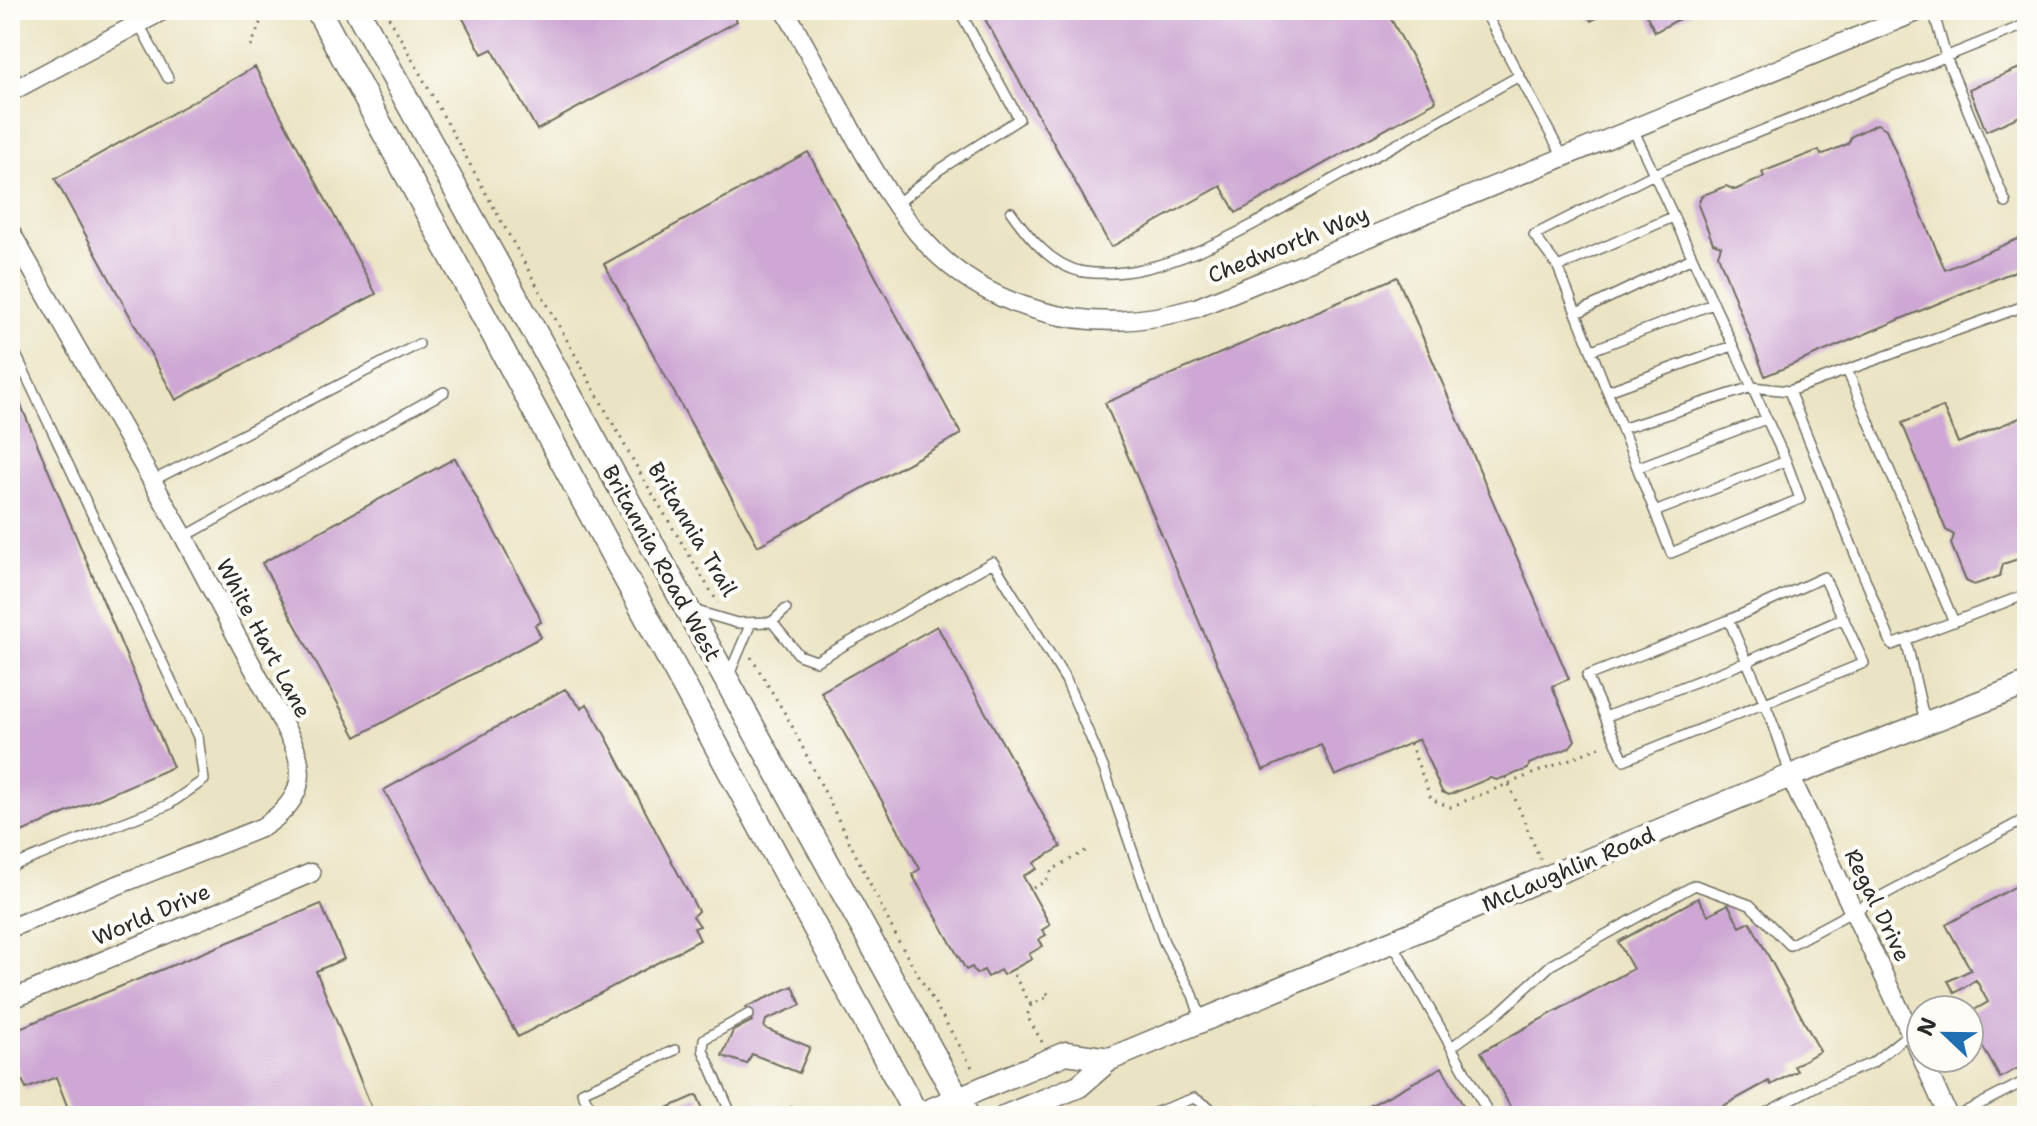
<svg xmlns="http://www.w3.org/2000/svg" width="2037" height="1126" font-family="'Shantell Sans',sans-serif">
<rect width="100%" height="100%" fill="#fdfcf7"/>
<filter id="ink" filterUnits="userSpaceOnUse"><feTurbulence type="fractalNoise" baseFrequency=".0125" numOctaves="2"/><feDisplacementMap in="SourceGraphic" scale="16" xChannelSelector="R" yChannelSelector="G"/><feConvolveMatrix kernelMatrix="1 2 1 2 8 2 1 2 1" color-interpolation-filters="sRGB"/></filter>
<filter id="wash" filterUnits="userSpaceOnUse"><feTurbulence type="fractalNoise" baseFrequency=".006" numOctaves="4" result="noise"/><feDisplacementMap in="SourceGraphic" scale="32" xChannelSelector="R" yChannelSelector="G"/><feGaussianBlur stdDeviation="1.8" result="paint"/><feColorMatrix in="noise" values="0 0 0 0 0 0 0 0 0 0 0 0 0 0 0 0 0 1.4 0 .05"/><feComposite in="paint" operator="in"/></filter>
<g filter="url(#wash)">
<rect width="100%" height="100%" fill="#ebe4c4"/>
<g id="blocks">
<path fill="#cea7d4" d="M731 10 737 21 537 130 492 49 482 54 459 11Z
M980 10H1386L1436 101 1236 213 1221 186 1111 247Z
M1585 10H1612L1591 21Z
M1644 10H1696L1655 32Z
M2027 65V127L2022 115 1986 131 1969 89Z
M255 67 376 294 176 400 55 179Z
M1877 124 1886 129 1945 270 2027 235V266L1765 376 1718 255 1721 246 1713 243 1698 205 1701 196 1726 186 1735 190 1764 177 1762 172 1819 150 1821 155 1848 144 1852 136Z
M808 152 961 434 758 546 604 264Z
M1397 277 1569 679 1552 686 1575 740 1569 748 1529 764 1528 769 1497 780 1490 778 1449 795 1442 792 1419 739 1335 776 1321 745 1263 770 1105 403Z
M10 379 173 767 10 837Z
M1943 407 1958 443 2027 415V556L2003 564 2000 576 1974 585 1966 581 1951 544 1954 535 1946 530 1902 423Z
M455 458 537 611 541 622 535 625 541 637 356 737 262 563Z
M937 626 1061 847 1034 863 1037 869 1023 876 1050 925 1042 930 1046 935 1039 939 1043 946 1029 954 1032 959 1003 975 1000 970 988 977 984 970 976 974 972 967 966 970 912 874 920 869 821 692Z
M565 689 581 708 587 704 604 733 698 911 693 916 700 926 694 928 700 940 518 1037 384 790Z
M2027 880V1063L2000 1078 1969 1022V1013L1988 1002 1976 980 1955 993 1948 981 1971 970 1946 925Z
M1698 898 1708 915 1728 904 1740 927 1750 922 1820 1051 1794 1066 1797 1071 1771 1085 1769 1081 1705 1116H1515L1481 1052 1633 969 1618 942Z
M321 904 344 959 316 971 375 1116H71L56 1077 26 1089 10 1049V1032Z
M793 986 801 1005 766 1020 764 1028 810 1047 799 1073 752 1054 747 1064 722 1056 733 1031 752 1021 746 1007Z
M1442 1067 1469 1116H1351Z
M697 1095 706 1116H649Z
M1314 1108 1318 1116H1299Z"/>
</g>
</g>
<g filter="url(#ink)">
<use href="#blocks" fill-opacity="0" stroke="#6e6c61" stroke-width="2"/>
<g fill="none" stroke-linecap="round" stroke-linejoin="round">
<defs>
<path id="service" d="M1484 10 1563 157
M1933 10 1946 57 2006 203
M139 24 168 78
M1633 129 1654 174 1786 461 1800 499 1671 553 1558 267 1534 235 1654 174 2027 24
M894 206 939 170 1019 119 959 10
M1011 212C1028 236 1052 267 1084 272 1167 284 1268 215 1337 177 1398 144 1458 110 1519 76
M1558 267 1673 217
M1577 313 1692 258
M10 342 198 737 204 780 168 805 10 867
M1592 350 1713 304
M1847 370 1954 622
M1608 391 1732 346
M1789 391 1892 645 2027 594
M1624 428 1752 387 1789 391 2027 305
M1639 467 1766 419
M152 481 419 344
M1657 511 1786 461
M184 537 444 392
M693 610 737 623 772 622 799 655 816 661 993 562 1066 680 1104 769 1164 942 1193 995 1202 1022
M1729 620 1824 577 1864 663 1624 760 1587 676 1729 620C1750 671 1776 722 1790 776
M772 622 786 609
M1906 640 1925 722
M729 675 751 623
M1605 717 1746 662 1844 618
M1392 942 1490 1116
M1453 1046 1501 1011 1551 965 1695 885 1750 905 1790 945 2027 818
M595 1116 582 1092 675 1050
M732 1116 703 1050 704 1039 749 1014
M783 1116 792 1112 793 1116
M1146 1116 1194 1098 1209 1107 1213 1116
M1760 1116 1822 1083 1872 1063 1911 1032
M1957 1116 2027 1080"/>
<path id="minor" d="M785 10C808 51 831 92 853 133 900 218 941 284 1040 311 1094 326 1143 323 1196 308L1922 10
M10 92 164 10
M10 231 184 537 292 741C310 780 296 805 263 827L10 928
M1790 776 1921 1055
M10 1000 311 873
M1922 1058 1948 1116"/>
<path id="tertiary" d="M916 1116 1066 1053 1110 1059
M1006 1116 1079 1086 1110 1059 1790 776 2027 684"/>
<path id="secondary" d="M318 10 917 1116
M357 10 967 1116"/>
</defs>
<use href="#service" stroke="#6e6c61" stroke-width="12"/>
<use href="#minor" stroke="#6e6c61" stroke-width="21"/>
<use href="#tertiary" stroke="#6e6c61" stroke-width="25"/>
<use href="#secondary" stroke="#6e6c61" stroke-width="27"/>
<path stroke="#6e6c61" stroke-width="3" stroke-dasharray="2 6" stroke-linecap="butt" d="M385 10 644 480 718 603
M251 47 265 10
M751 657 790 722 899 942 973 1069
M1410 743 1431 799 1450 807 1605 745
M1506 777 1540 859
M1033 888 1046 881 1052 870 1087 850
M1014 975 1031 1005
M1042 1042 1027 1016 1031 1005 1049 996 1045 990"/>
<use href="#service" stroke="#fff" stroke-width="9"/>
<use href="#minor" stroke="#fff" stroke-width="18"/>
<use href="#tertiary" stroke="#fff" stroke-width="22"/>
<use href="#secondary" stroke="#fff" stroke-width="24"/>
</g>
</g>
<g text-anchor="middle" stroke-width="8" stroke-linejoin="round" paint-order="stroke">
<g font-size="22" fill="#2b2b2b" stroke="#fdfcf7">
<text transform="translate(1288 244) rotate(-22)" y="8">Chedworth Way</text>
<text transform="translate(693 529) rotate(59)" y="8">Britannia Trail</text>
<text transform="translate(662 563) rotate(61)" y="8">Britannia Road West</text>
<text transform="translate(264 638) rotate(62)" y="8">White Hart Lane</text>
<text transform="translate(1568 869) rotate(-23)" y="8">McLaughlin Road</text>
<text transform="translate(1878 905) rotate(64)" y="8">Regal Drive</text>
<text transform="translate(151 914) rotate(-23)" y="8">World Drive</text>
</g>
</g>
<rect width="2037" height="1126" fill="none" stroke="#fdfcf7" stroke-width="40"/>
<g transform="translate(1945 1034) rotate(292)"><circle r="38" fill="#fdfcf7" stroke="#a9a8a5" stroke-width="2"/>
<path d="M0-6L14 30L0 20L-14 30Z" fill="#1f6fb2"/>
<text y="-12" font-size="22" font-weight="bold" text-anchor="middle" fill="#2b2b2b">N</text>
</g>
</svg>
